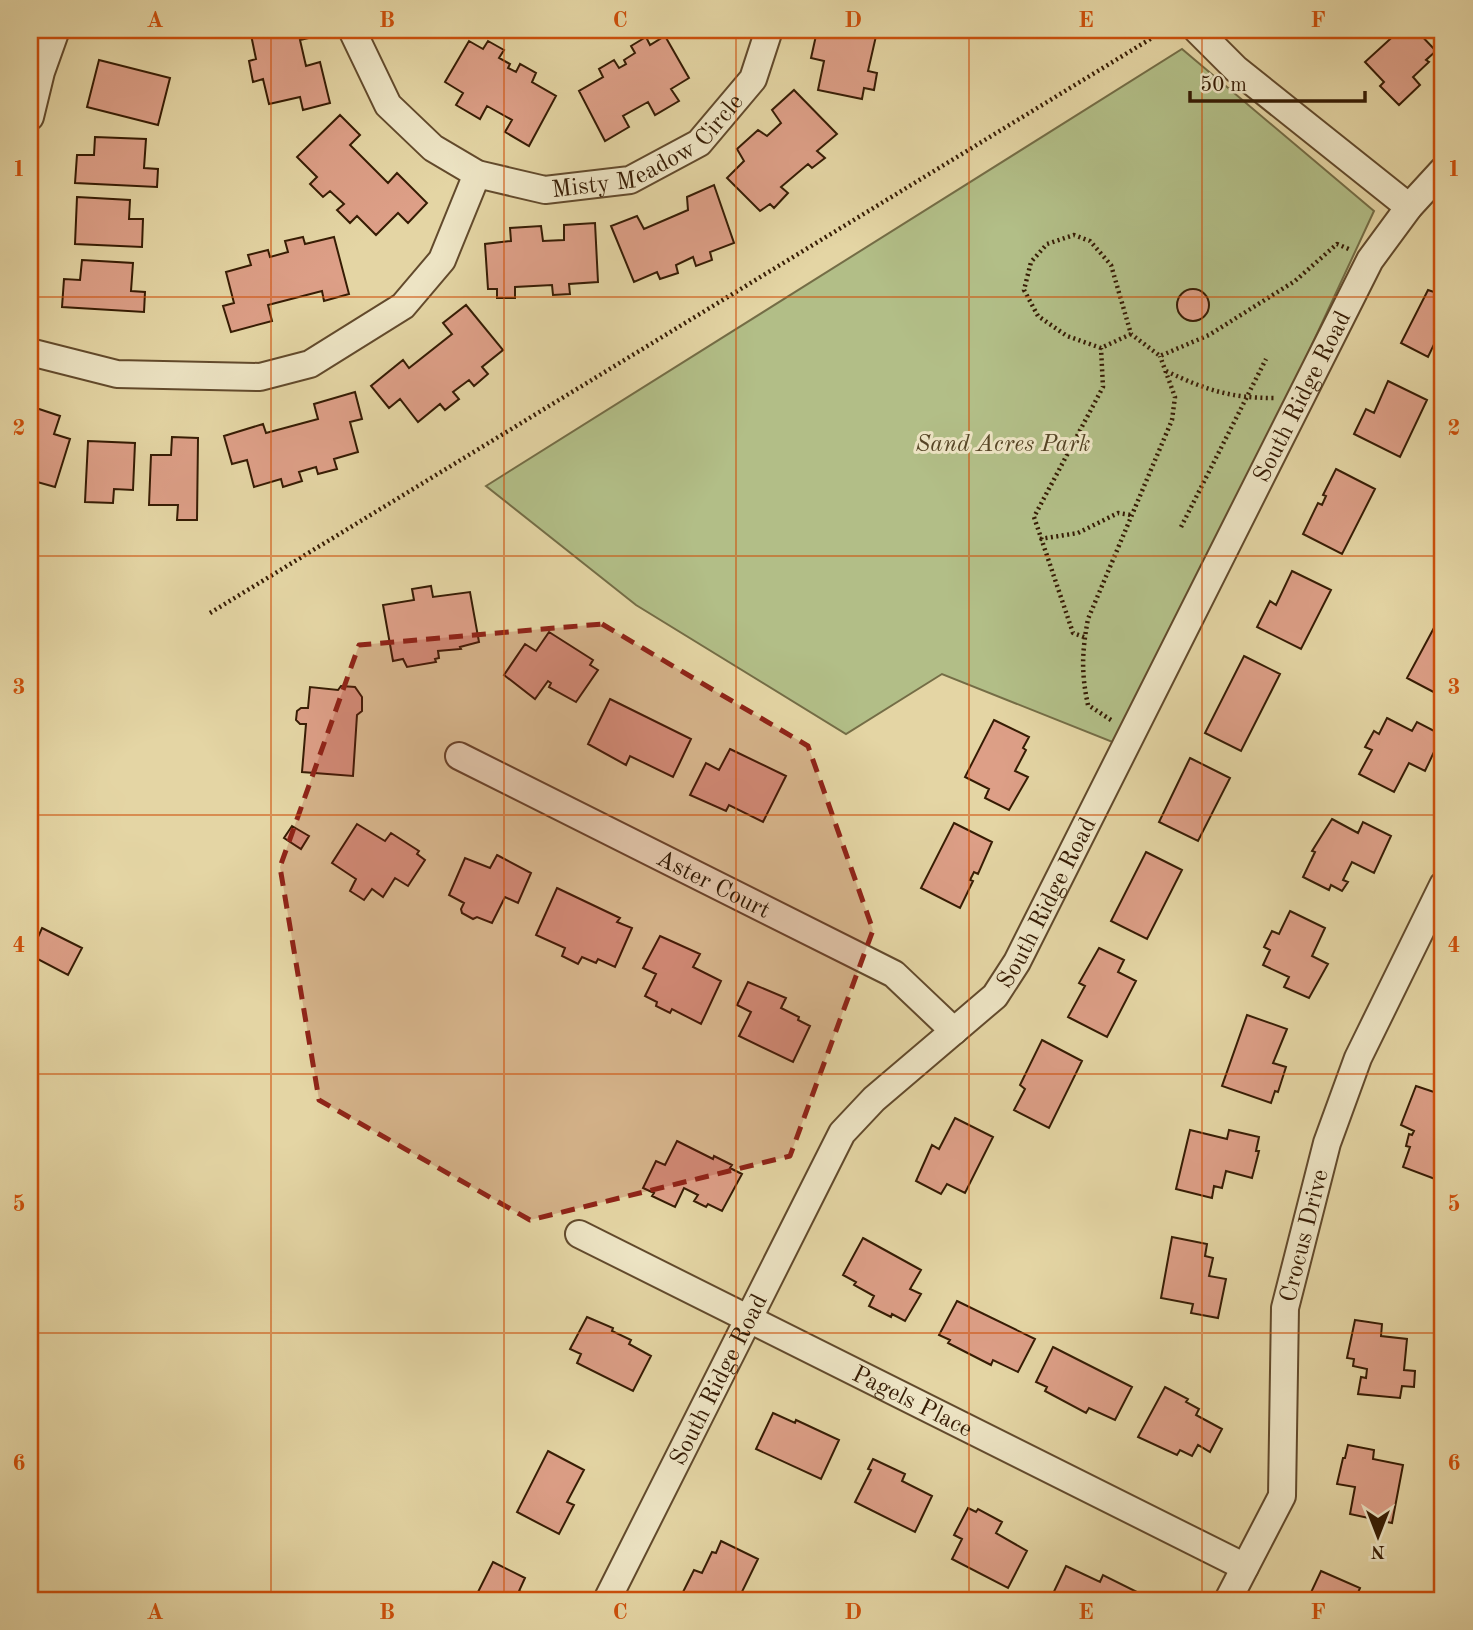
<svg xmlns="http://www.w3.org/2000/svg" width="1473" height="1630" font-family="'Old Standard TT',serif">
<rect width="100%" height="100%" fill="#e4d5a4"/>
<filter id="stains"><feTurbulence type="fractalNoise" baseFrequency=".00286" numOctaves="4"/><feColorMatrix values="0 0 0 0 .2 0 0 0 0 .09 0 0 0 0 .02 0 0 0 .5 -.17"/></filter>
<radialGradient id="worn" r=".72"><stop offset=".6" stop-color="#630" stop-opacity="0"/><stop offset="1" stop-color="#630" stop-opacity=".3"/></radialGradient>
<path fill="#b2be87" stroke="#746d46" stroke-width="2" d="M1182 49 1374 211 1125 747 942 674 846 734 636 605 486 486Z"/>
<path fill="#dd9f87" stroke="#361c04" stroke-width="2" d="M250 30H311L313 37 300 40 306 66 320 62 330 103 303 110 300 97 269 104 263 79 253 82 249 61 256 59Z
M403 30H450V31H403Z
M831 30H887L885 37 876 36 868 71 877 73 874 90 864 88 862 99 818 90 824 61 811 58 817 31 830 34Z
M1400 30H1416L1436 51 1426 60 1429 62 1413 77 1420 85 1399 105 1380 86 1384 82 1365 62Z
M665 36 689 78 671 89 679 101 655 115 648 102 623 116 629 127 605 141 579 91 603 77 599 69 614 60 619 68 626 64 624 60 635 53 631 46 646 37 650 45Z
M469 41 483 49 488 41 504 50 499 58 510 64 508 68 516 72 520 64 536 73 532 82 556 96 529 146 505 132 512 120 487 106 480 119 456 105 463 93 445 82Z
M99 60 170 78 158 125 87 107Z
M794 90 837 134 817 151 825 158 812 168 808 164 781 187 788 193 774 208 770 204 760 211 727 178 744 161 737 149 758 130 767 136 781 123 772 110Z
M340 115 360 135 350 145 388 183 397 173 427 203 408 223 398 213 376 235 357 216 350 223 337 210 344 204 330 191 323 197 310 184 317 177 297 157Z
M95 137 146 139 144 168 158 169 157 187 75 183 77 155H94Z
M714 185 734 243 710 252 712 260 696 266 693 257 676 265 678 273 660 279 657 272 634 282 611 226 637 216 644 229 688 210 687 197Z
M77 197 130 200 129 219H143L142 247 75 244Z
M595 223 598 282 569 284 570 294 553 295 552 285 515 287V298H497V289H488L485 244 511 241 510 228 541 226 543 241 564 240V225Z
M303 237 305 244 334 237 349 294 324 301 322 291 268 305 272 321 231 332 223 306 234 303 226 272 251 265 248 255 268 250 270 257 288 252 285 241Z
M82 260 133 263 131 291 145 292 144 312 62 307 64 279 80 280Z
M1443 274V341L1437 338 1428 357 1401 343 1428 290 1434 292Z
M1177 305a16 16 0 1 1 32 0a16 16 0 1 1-32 0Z
M466 305 503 350 482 367 488 374 474 386 469 380 453 392 459 399 445 410 440 404 418 422 400 399 389 408 371 386 403 360 409 368 452 334 443 323Z
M1388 381 1427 400 1400 457 1354 434 1366 409 1374 413Z
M355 392 362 419 350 422 358 452 334 459 337 469 318 474 316 467 299 472 302 481 283 487 281 479 254 487 247 460 232 464 224 436 263 424 266 433 318 419 314 404Z
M30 406 60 416 54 434 70 439 55 487 30 480Z
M172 437 198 438 197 520H177L178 505H149L151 455H171Z
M88 441 135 443 133 490 114 489 113 503 85 502Z
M1336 469 1375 489 1342 554 1303 534 1318 503 1322 505 1326 496 1323 495Z
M1292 571 1331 590 1301 649 1257 627 1270 601 1276 605Z
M431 586 433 597 470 592 479 642 460 647 461 649 438 651 439 658 435 659 436 662 407 667 403 659 393 661 383 605 414 600 412 589Z
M1435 626 1443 631V697L1407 678Z
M549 632 593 660 590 665 598 670 576 702 549 687 551 683 548 681 535 699 504 675 525 644 536 651Z
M1244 656 1280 674 1241 751 1205 733Z
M341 686 355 687 362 697V711L357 715 353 776 302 772 306 724H300L296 720 297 711 301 708H308L310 687 338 690Z
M610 699 691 739 673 777 630 756 626 765 588 744Z
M1387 718 1412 731 1417 722 1442 735 1425 771 1409 763 1394 792 1359 774 1372 750 1365 747 1374 731 1379 734Z
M994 720 1029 737 1023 748 1026 750 1015 771 1028 777 1009 810 985 798 989 789 965 777Z
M730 749 786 776 763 822 729 805 726 811 690 795 706 763 719 770Z
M1190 758 1230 778 1198 841 1159 822Z
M1332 819 1358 833 1363 822 1391 836 1374 873 1352 862 1343 880 1348 882 1342 891 1331 885 1329 890 1303 877 1315 852 1312 851Z
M954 823 992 842 978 874 974 872 970 880 973 881 960 908 921 888Z
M357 824 385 841 391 833 419 851 417 854 425 860 408 886 395 878 383 897 372 889 364 900 350 891 356 879 332 863Z
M292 826 309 836 301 849 284 838Z
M1146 852 1182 870 1147 939 1111 921Z
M497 855 531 873 518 903 505 897 492 923 477 917 473 919 462 913 461 909 464 903 449 895 465 858 490 868Z
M557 888 620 918 617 922 632 928 615 967 598 959 596 963 582 957 578 964 562 956 565 948 536 935Z
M1290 911 1325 928 1312 956 1328 964 1309 998 1284 987 1289 977 1263 965 1270 950 1264 947 1272 931 1279 934Z
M42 928 82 948 68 975 30 955Z
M660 936 700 954 693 967 721 981 701 1024 672 1009 670 1013 656 1006 657 1002 645 996 656 974 643 968Z
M1099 948 1124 960 1118 972 1136 981 1107 1037 1068 1017 1085 986 1079 983Z
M748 982 786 998 781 1008 799 1017 798 1020 810 1026 793 1062 739 1036 751 1012 737 1005Z
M1247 1015 1287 1029 1273 1063 1286 1067 1278 1092 1275 1091 1271 1103 1222 1086Z
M1042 1040 1082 1061 1049 1128 1014 1110 1025 1089 1020 1085Z
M1416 1086 1443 1095V1182L1403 1167 1410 1147 1406 1146 1409 1134 1412 1135 1414 1131 1401 1125Z
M955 1118 993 1137 965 1193 947 1184 941 1194 916 1181 932 1145 939 1149Z
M1190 1130 1227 1139 1229 1130 1259 1137 1256 1151H1259L1252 1178 1226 1171 1222 1188 1214 1186 1212 1198 1176 1189Z
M677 1141 713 1159 714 1156 732 1165 730 1168 742 1174 722 1211 708 1204 706 1207 694 1201 698 1195 684 1188 675 1207 652 1196 654 1193 643 1188 656 1161 665 1165Z
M1172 1237 1207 1244 1205 1256 1213 1258 1209 1276 1226 1279 1218 1318 1191 1313 1193 1304 1161 1298Z
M863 1238 921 1270 910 1289 921 1294 905 1321 892 1314 891 1317 869 1306 874 1296 854 1285 856 1282 843 1275Z
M957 1301 1035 1339 1018 1372 993 1360 991 1365 948 1343 950 1340 939 1335Z
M587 1317 613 1328 612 1331 631 1340 629 1344 651 1356 633 1391 577 1363 581 1354 570 1349Z
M1355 1320 1382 1324 1381 1336 1407 1339 1404 1370 1415 1371 1414 1387 1402 1386 1400 1398 1358 1394 1361 1377 1366 1378 1367 1369 1353 1366 1354 1359 1347 1358Z
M1053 1347 1132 1387 1115 1420 1089 1408 1086 1413 1045 1391 1047 1387 1036 1382Z
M1165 1387 1188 1399 1186 1402 1199 1409 1196 1415 1222 1429 1210 1452 1198 1445 1192 1456 1180 1450 1177 1455 1138 1437Z
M773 1413 795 1423 796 1420 839 1440 821 1479 756 1449Z
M1348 1445 1374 1450 1373 1459 1403 1465 1392 1523 1350 1514 1355 1487 1337 1484 1343 1458H1345Z
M548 1451 584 1470 567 1502 574 1505 559 1534 517 1512Z
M873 1459 905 1474 902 1481 932 1496 915 1532 855 1502 871 1470 868 1469Z
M968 1508 976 1512 978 1509 1002 1522 996 1533 1027 1551 1008 1588 952 1559 962 1539 954 1535Z
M721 1541 758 1559 738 1600H689L681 1596 694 1570 702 1573 712 1552 716 1553Z
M493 1562 525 1578 519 1591 529 1596 527 1600H474Z
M1066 1566 1100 1582 1103 1575 1141 1594 1138 1600H1050Z
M1321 1571 1360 1588 1355 1600H1300L1302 1596 1308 1599Z"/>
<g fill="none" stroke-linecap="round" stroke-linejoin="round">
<defs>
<g id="minor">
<path id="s1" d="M352 30 388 105 433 148 477 174 545 190 630 180 699 143 753 79 769 30"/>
<path d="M1197 30 1236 69 1409 207"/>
<path d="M30 117 41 72 56 30"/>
<path d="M30 352 117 374 260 377 310 364 403 306 442 260 477 174"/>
<path id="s2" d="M459 756 894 974 954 1031"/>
<path id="s3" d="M579 1234 1245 1567"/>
<path id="s4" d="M607 1600 842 1133 874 1099 995 996 1017 962 1370 260 1409 207 1443 170"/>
<path id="s5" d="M1228 1600 1282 1496 1285 1308 1327 1143 1358 1058 1443 885"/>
</g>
</defs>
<use href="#minor" stroke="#624a2c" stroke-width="30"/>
<path stroke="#361c04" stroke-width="4.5" stroke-dasharray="2 3.5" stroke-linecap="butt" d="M1131 334 1101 348 1067 336 1038 316 1024 290 1031 262 1047 244 1074 235 1090 241 1111 265 1131 334 1160 356 1209 335 1295 281 1337 244 1351 250
M1166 371C1206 390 1230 398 1274 398
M1181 527 1266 359
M1040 539 1078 533 1118 513 1131 515
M210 613 1165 30
M1084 637 1073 633 1034 517 1103 387 1101 348
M1111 720 1088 705C1081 673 1082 651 1088 619L1172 420 1175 397 1160 356"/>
<use href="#minor" stroke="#ede4c4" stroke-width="26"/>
</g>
<path fill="#8f2418" fill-opacity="0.2" stroke="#8f2418" stroke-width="5" stroke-dasharray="14 9" stroke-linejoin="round" d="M602 624 808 746 873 930 790 1156 530 1220 319 1100 280 867 359 645Z"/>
<path fill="none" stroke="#cd500b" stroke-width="2" stroke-opacity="0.55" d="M271 30V1600M504 30V1600M736 30V1600M969 30V1600M1202 30V1600M30 297H1443M30 556H1443M30 815H1443M30 1074H1443M30 1333H1443"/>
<g text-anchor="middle" stroke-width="6" stroke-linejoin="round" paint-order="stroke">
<g font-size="24" fill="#361c04" stroke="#ede4c4">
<text dy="8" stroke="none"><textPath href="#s1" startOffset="382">Misty Meadow Circle</textPath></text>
<text dy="8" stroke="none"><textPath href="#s4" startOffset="1402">South Ridge Road</textPath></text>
<text dy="8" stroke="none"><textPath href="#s2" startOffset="285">Aster Court</textPath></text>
<text dy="8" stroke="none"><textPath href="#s4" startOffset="835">South Ridge Road</textPath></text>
<text dy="8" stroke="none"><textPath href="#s5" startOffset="380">Crocus Drive</textPath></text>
<text dy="8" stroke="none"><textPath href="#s4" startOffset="247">South Ridge Road</textPath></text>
<text dy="8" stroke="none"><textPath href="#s3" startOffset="373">Pagels Place</textPath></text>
</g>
<g font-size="24" font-style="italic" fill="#554425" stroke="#ede4c4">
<text x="1003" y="451">Sand Acres Park</text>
</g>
</g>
<rect width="1473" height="1630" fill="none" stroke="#e4d5a4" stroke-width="77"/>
<g transform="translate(1378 1536) rotate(180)" stroke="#ede4c4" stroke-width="5" paint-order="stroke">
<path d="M0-5L12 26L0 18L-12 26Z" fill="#361c04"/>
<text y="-10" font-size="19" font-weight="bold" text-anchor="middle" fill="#361c04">N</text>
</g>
<path d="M1190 91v10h175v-10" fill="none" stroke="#361c04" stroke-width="3.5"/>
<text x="1200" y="91" font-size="21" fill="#361c04" stroke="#ede4c4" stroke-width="5" paint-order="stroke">50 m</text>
<rect x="38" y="38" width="1396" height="1554" fill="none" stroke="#cd500b" stroke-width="2.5"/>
<g font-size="23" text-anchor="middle" font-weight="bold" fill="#cd500b">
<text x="155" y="27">A</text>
<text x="387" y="27">B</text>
<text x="620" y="27">C</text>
<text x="853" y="27">D</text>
<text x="1086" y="27">E</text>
<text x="1318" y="27">F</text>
<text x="19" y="176">1</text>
<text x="1454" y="176">1</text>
<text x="19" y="435">2</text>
<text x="1454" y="435">2</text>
<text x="19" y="694">3</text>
<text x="1454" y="694">3</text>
<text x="19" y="952">4</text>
<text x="1454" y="952">4</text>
<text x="19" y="1211">5</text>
<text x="1454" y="1211">5</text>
<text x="19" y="1470">6</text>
<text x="1454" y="1470">6</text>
<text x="155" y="1619">A</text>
<text x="387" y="1619">B</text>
<text x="620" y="1619">C</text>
<text x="853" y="1619">D</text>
<text x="1086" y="1619">E</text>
<text x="1318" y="1619">F</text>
</g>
<rect width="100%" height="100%" filter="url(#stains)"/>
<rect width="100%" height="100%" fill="url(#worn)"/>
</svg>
